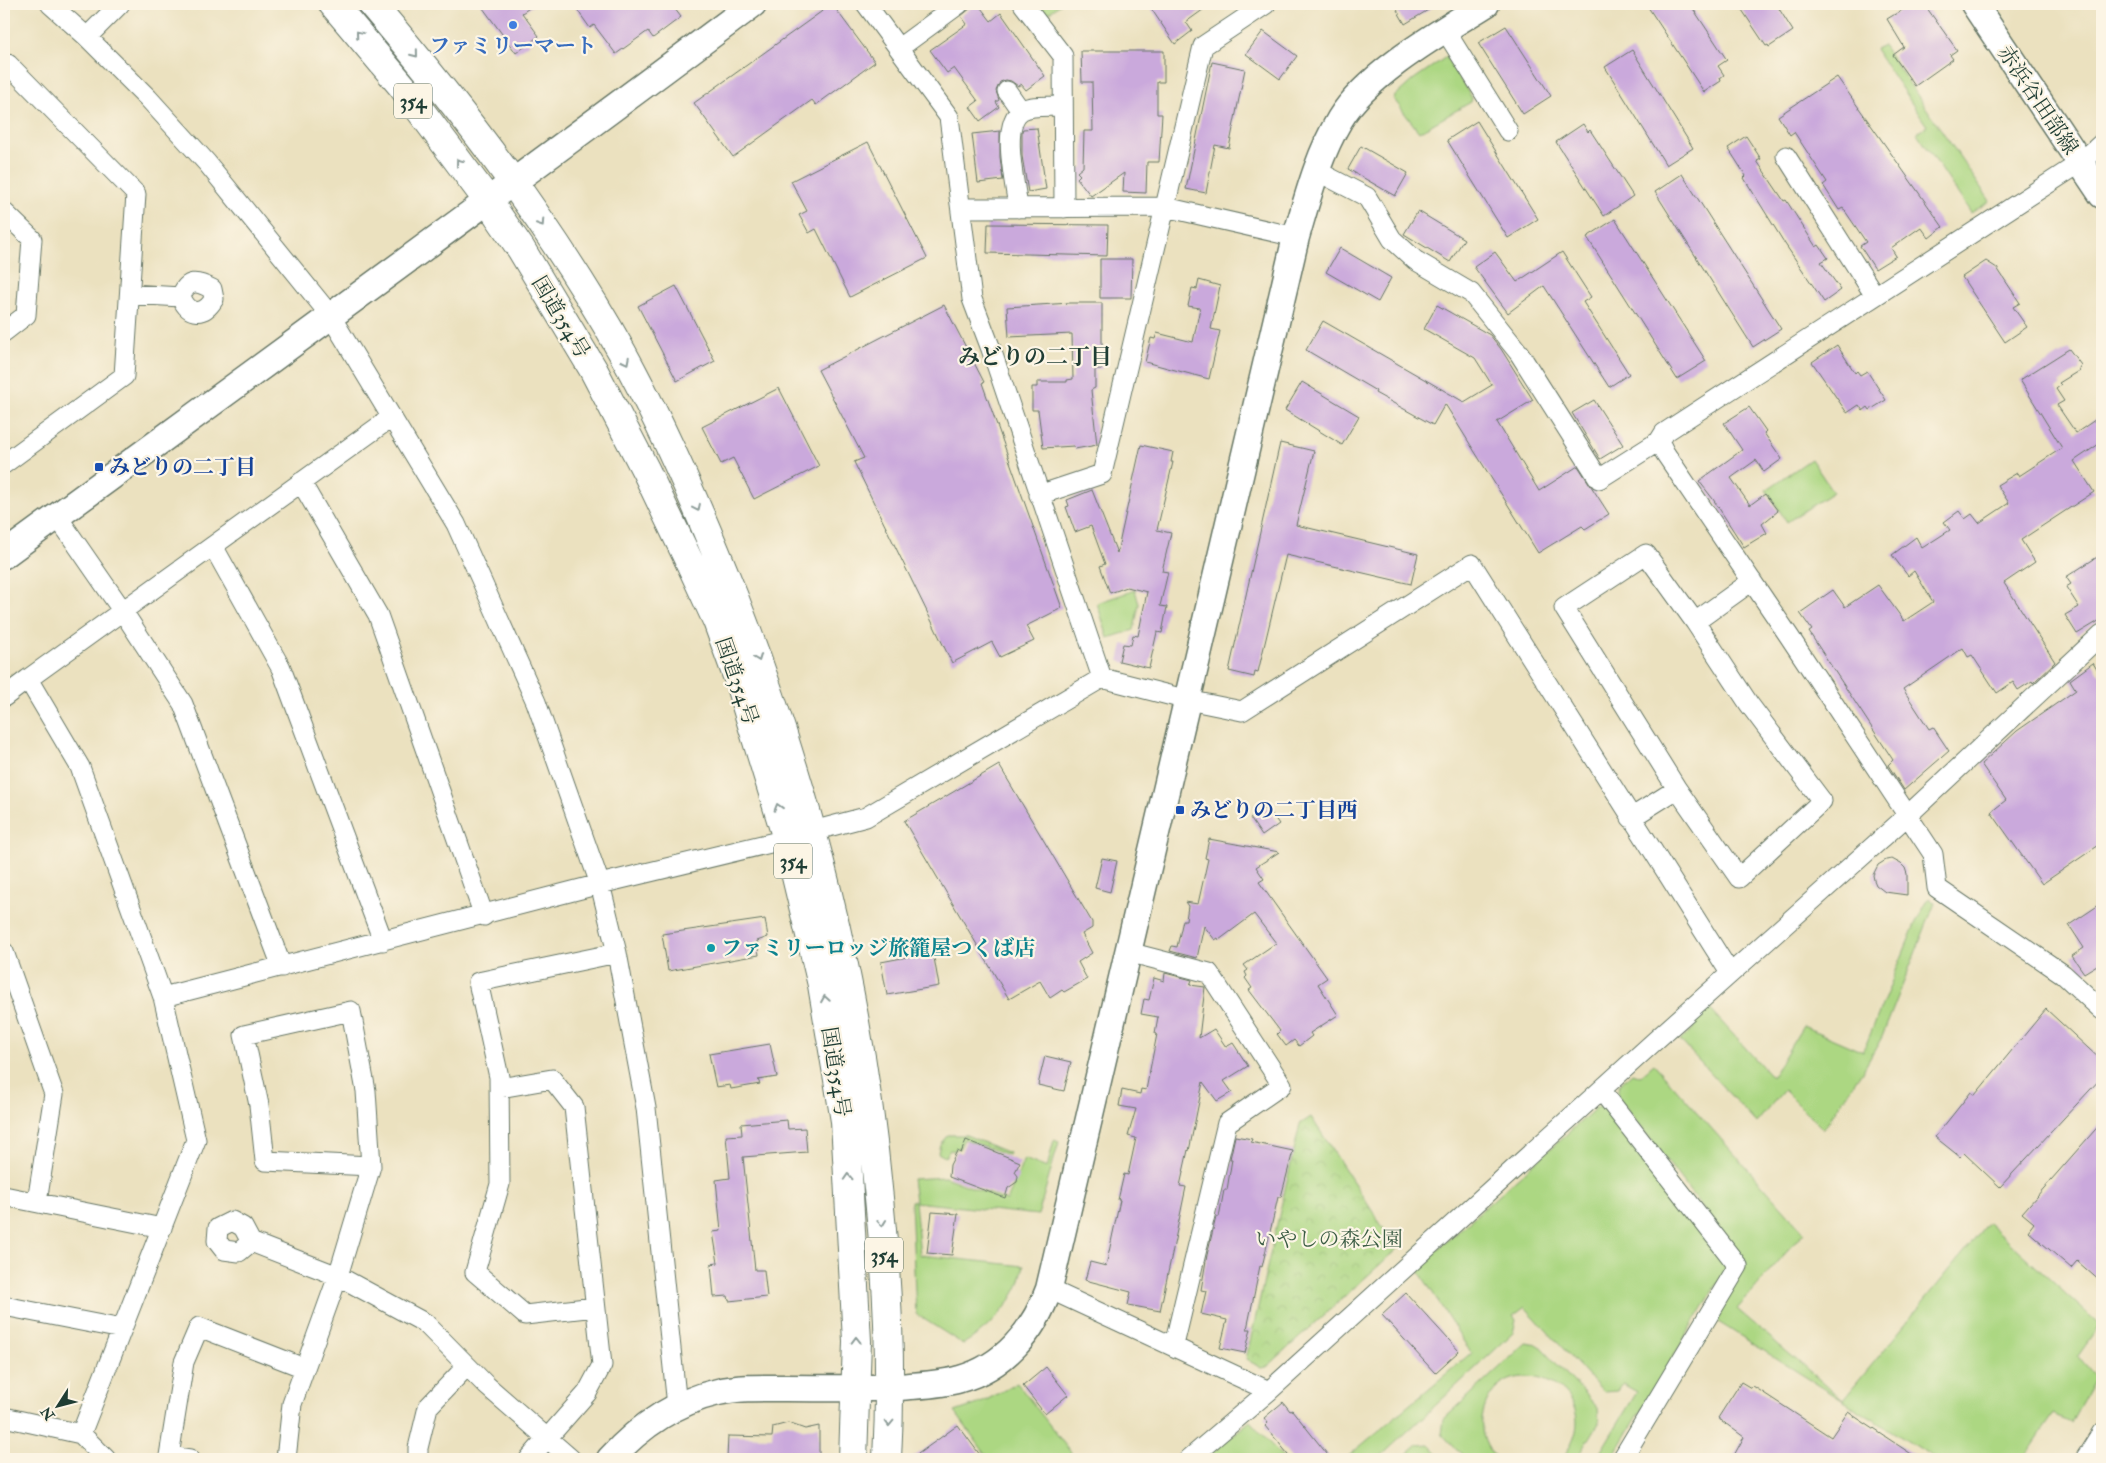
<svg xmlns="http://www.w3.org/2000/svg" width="2106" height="1463" font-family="'IM FELL Double Pica','Noto Serif JP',serif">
<defs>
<pattern id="park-crowns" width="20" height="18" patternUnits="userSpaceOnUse" patternTransform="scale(1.25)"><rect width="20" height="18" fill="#acd782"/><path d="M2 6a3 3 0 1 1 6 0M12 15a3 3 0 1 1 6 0" fill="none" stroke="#94b971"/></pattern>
</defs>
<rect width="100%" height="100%" fill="#fcf5e5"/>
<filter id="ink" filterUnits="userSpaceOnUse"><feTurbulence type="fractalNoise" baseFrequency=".02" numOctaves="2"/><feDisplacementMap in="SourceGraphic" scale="10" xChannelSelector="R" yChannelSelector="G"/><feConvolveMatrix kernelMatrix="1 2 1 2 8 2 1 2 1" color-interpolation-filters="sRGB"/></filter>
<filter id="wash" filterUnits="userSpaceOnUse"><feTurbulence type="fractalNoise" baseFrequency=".0096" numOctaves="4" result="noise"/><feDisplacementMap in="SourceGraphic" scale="20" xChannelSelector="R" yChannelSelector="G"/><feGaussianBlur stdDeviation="1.12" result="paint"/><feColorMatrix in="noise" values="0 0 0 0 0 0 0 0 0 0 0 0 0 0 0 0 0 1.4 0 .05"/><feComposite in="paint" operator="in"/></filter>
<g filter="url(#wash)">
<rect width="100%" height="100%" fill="#ebe1bf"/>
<path fill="#acd782" stroke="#668a5b" d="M1034 4H1061L1044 16Z
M1883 45 1990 201 1971 213 1917 133 1927 126 1875 49Z
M1446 57 1472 98 1471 102 1419 132 1393 98 1414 79Z
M1811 459 1833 492 1787 522 1766 490Z
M1135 590 1139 604 1134 630 1108 638 1097 603Z
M1929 898 1935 903 1882 1037 1865 1067 1823 1129 1784 1090 1756 1123 1680 1040 1693 1029 1692 1019 1708 1007 1772 1077 1803 1026 1863 1052 1915 924Z
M1654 1064 1804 1232 1737 1309 1843 1400 1988 1223 2100 1325 2078 1356 2096 1377 2071 1422 2054 1414 2023 1459H1936L1715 1320 1745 1264 1617 1095 1619 1085 1632 1073 1640 1076Z
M1597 1107 1606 1108 1725 1264V1271L1612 1459H1596L1637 1392 1623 1384 1618 1391 1603 1392 1525 1307 1513 1316 1516 1320 1513 1333 1378 1459H1345L1471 1353 1417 1268Z
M948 1135H966L1009 1153 1008 1155 964 1139 959 1149 956 1148 954 1151 950 1150 945 1157 938 1153 940 1144Z
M1054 1140 1059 1142 1038 1215 915 1202 920 1255 1024 1266C1021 1274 1020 1284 1015 1292 1004 1313 984 1332 963 1344L916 1314 911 1201H915L912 1179 945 1177 1007 1201 1024 1159 1047 1168Z
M1526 1343 1539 1345 1598 1408 1599 1423 1577 1459H1561C1620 1391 1497 1336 1482 1418 1480 1433 1486 1450 1498 1459H1465L1442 1434 1444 1419Z
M1017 1383 1076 1459H989L955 1412 981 1403Z
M1250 1421 1284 1459H1204Z
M1429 1444 1443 1459H1401L1417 1445Z"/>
<path fill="url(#park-crowns)" stroke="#668a5b" d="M1311 1117 1397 1249 1267 1367 1261 1368 1246 1359 1300 1124Z"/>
<g id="blocks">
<path fill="#caa9dc" d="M480 4H535L522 13 539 36 516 53Z
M573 4H671L681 17 653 38 648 31 616 54 594 25 590 28Z
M832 4 875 62 816 105 812 100 733 157 694 103Z
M976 4H978L991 21 1001 13 1045 76 1026 90 1021 84 1018 86 1011 81 1006 80 1000 82 996 91 999 100 996 102 999 107 980 121 970 107 978 101 954 68 947 73 930 50 967 24 961 16Z
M1148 4H1211L1186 22 1192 31 1175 44Z
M1407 4H1438L1405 24 1397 10Z
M1646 4H1690L1727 60 1718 66 1724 75 1720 78 1721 81 1704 92Z
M1738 4H1776L1793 31 1769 47 1768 45 1766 46Z
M1912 4H1924L1957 50 1950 55 1953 59 1915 86 1893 55 1904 47 1887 19Z
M1506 26 1551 96 1523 114 1478 43Z
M1263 31 1297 56 1280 79 1246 54Z
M1632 50 1693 148 1666 165 1605 67Z
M1081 51H1164V82H1157V114H1162L1159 162H1147L1146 193 1123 192 1124 173 1091 196 1077 178 1080 175 1077 172 1083 167 1084 131H1093L1092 82H1082Z
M1212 62 1245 69 1229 148 1215 145 1206 193 1186 189Z
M1837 77 1943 227 1929 238 1921 227 1891 248 1896 256 1875 269 1860 246 1866 242 1843 208 1839 210 1823 185 1827 182 1794 132 1790 135 1778 116Z
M1477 121 1538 219 1508 238 1447 140Z
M1583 124 1588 132 1590 130 1633 196 1604 216 1556 142Z
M1037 128 1046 189 1028 192 1022 156V131L1023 129Z
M1000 131V157L1003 180 978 183 972 134Z
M1746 136 1761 159 1757 161 1784 201 1786 200 1816 247 1819 245 1828 258 1821 262 1841 290 1824 302 1785 244 1744 178 1746 176 1728 148Z
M868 142 927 258 850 297 816 229 809 233 799 215 807 211 791 181Z
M1361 146 1408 173 1395 196 1348 169Z
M1682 174 1781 329 1753 347 1655 192Z
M1418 211 1464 239 1450 262 1404 234Z
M1615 219 1706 361 1677 379 1587 237Z
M988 224 1108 225 1107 256 987 253Z
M1340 248 1391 278 1378 302 1326 272Z
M1495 252 1517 282 1562 252 1591 297 1583 302 1629 374 1609 387 1544 286 1508 313 1474 267Z
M1100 259H1132L1131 298H1100Z
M1986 261 1997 268 2020 303 2013 307 2027 327 2005 342 1962 277Z
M1199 280 1220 286 1211 329 1220 331 1209 379 1145 362 1151 338 1155 339 1157 333 1193 342 1200 308 1188 306 1192 288 1197 289Z
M676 286 715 361 677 381 638 306Z
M1070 303H1102V369H1095V388L1091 390 1097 445 1075 449 1074 446 1043 448 1038 410H1032V387H1037V382H1067V380L1073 379 1072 334 1009 337 1007 307Z
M944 305 984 382 982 383 1062 608 1026 626 1034 641 1000 657 992 642 952 663 854 462 864 458 818 370Z
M1437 305 1490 335 1501 349 1533 400 1497 422 1539 491 1578 466 1609 514 1585 529 1582 526 1538 553 1445 404 1433 425 1375 393 1376 391 1306 350 1323 321 1464 402 1492 385 1475 358 1424 329Z
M1837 345 1855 373 1857 371 1860 375 1867 371 1886 400 1870 410 1868 407 1863 411 1859 405 1847 413 1812 362Z
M2069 349 2081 365 2079 368 2080 370 2059 383 2061 385 2056 389 2064 401 2057 405 2076 433 2102 415V442L2074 461 2094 492 2021 540 2035 562 2004 583 2055 662 2033 683 2032 681 2018 690 2013 682 1997 693 1972 655 1968 657 1963 648 1903 689 1929 729 1933 727 1949 751 1904 790 1888 765 1893 760 1809 632 1812 630 1800 613 1833 590 1845 607 1878 585 1904 621 1933 602 1914 571 1908 576 1892 555 1916 537 1922 548 1950 530 1944 522 1959 511 1965 519 1972 514 1979 523 2009 503 1997 485 2017 473 2019 476 2062 448 2020 380Z
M1302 382 1359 416 1342 445 1285 410Z
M779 388 819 466 754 499 733 458 721 464 702 427Z
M1594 400 1623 445 1600 459 1572 413Z
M1749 407 1766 431 1764 433 1782 459 1764 472 1756 460 1731 478 1750 505 1765 494 1778 511 1762 524 1767 533 1744 547 1713 499 1699 481 1742 450 1724 423Z
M1280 443 1314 451 1296 525 1418 554 1411 584 1286 555 1258 672 1255 671 1254 677 1229 671Z
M1141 445 1173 452 1171 462H1173L1157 530 1171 533 1162 571 1168 572 1160 606 1167 607 1162 633 1157 632 1149 668 1119 661 1123 644 1131 645 1133 635 1138 636 1147 592 1127 587 1110 593 1100 566 1105 564 1091 526 1075 532 1066 507 1069 506 1067 500 1092 490 1117 553Z
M2102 554V619L2077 634 2065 615 2079 607 2066 587 2071 584 2066 577Z
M2093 663 2102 678V843L2042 884 1991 812 2006 800 1981 764 2017 731 2076 690 2070 680Z
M999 765 1092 922V928L1082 934 1092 953 1078 962 1087 979 1064 992 1062 990 1050 998 1040 981 1009 999 904 821Z
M1267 807 1279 824 1262 836 1250 818Z
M1209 839 1279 852 1256 867 1264 879 1259 882 1327 978 1318 984 1338 1015 1310 1033 1312 1036 1299 1046 1294 1040 1286 1046 1277 1034 1280 1031 1249 990 1252 988 1245 978 1247 976 1245 972 1248 970 1244 965 1276 943 1254 914 1219 940 1218 938 1215 940 1204 926 1197 958 1170 951 1172 946 1177 947 1183 920H1186L1188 906 1185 902 1198 904 1208 859 1205 858Z
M1102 858 1117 861 1110 892 1095 888Z
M1892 859 1901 864 1905 868 1907 874V895L1885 892 1876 885 1874 880 1873 875 1878 865 1886 860Z
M2102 903V962L2084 973 2072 956 2084 948 2069 925Z
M765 919 768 937 757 941 759 955 668 971 662 934Z
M933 952 939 986 887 995 881 962Z
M1165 973 1192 980 1190 985 1205 987 1199 1038 1214 1029 1226 1047 1233 1043 1248 1066 1224 1081 1232 1092 1217 1101 1203 1082 1189 1151 1188 1150 1180 1186 1186 1187 1160 1311 1128 1305 1131 1292 1085 1280 1090 1262 1106 1266 1120 1200H1118L1124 1174 1128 1175 1136 1138 1128 1136 1136 1109 1119 1106 1122 1090 1140 1094 1141 1089 1146 1090 1157 1034 1155 1033 1158 1017 1141 1014 1144 999 1149 1000 1154 978 1164 981Z
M2046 1009 2102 1061V1077L2000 1187 1964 1153 1960 1157 1935 1137 1971 1092 1975 1095Z
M770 1044 777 1077 758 1080 760 1084 731 1089 730 1085 716 1087 709 1054Z
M1045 1056 1071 1062 1064 1091 1038 1085Z
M787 1120 788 1129 805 1128 807 1152 743 1157 755 1270H764L767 1297 729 1301 728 1296 714 1297 711 1264 718 1263 713 1232 721 1231 716 1180 730 1178 726 1136 742 1135 741 1124Z
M2102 1122V1283L2077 1261 2071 1268 2028 1231 2034 1223 2022 1213Z
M1235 1136 1252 1139 1251 1142 1293 1151 1281 1197H1278L1262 1267 1260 1266 1247 1329H1251L1245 1353 1220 1348 1227 1320 1201 1314 1206 1291 1201 1290 1207 1255 1216 1217H1219L1224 1190H1227L1232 1159H1230Z
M966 1140 1020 1162 1015 1172 1018 1176 1017 1182 1008 1188 1005 1198 949 1177 950 1165 957 1151 961 1153Z
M932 1212 958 1214 952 1255 927 1253Z
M1406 1293 1459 1351 1435 1373 1382 1315Z
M1046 1367 1068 1395 1045 1414 1023 1386Z
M1741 1382 1751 1388 1753 1386 1831 1437 1848 1412 1919 1459H1732L1744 1437 1718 1418Z
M1283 1402 1290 1411 1292 1410 1331 1459H1292L1265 1426 1268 1423 1264 1418Z
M788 1423 805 1429 819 1426V1459H727L728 1436 772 1437 773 1427Z
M958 1425 983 1459H911Z"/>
</g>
</g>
<g filter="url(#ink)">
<use href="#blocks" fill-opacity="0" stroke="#667665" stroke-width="1"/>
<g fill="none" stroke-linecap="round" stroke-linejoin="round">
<defs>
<path id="street" d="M50 4 87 37 148 98 207 163 330 315 456 524 536 702 600 884 617 953 646 1108 677 1406
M866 4 949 117 972 299 991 349 1102 678 1188 700 1242 711 1472 564 1730 973
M1023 4 1063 56 1064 208
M1445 30 1508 131
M87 37 120 4
M899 48 959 4
M4 68 8 64 136 194 124 376 4 464
M1007 91 1021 111
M2102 143 2080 163 1664 433 1659 441 1665 453 1789 636 1933 854 1937 888 2063 974 2102 1010
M1786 156 1875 296
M1315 170 1367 197 1392 239 1415 260 1471 293 1519 353 1599 479 1659 441
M961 208 1165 207 1296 237
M1018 208C1016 186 1000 125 1021 111 1031 104 1051 107 1063 106
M4 212 32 239 26 315 4 332
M130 294 181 297C189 316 204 316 214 299L212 289C197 281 187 279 181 297
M301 482 378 615 484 916
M1039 495 1102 474 1203 46 1266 4
M57 516 122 610 183 704 282 967
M213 546 281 668 383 941
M1646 554 1695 622 1749 704 1822 801 1739 878 1677 789 1564 608Z
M1695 622 1752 581
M4 697 28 679
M1631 818 1677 789
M813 831 866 817 1102 678
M4 952 54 1094 37 1202
M1128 952 1209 973 1282 1085 1227 1123 1174 1345
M163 997 600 884 787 839
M351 1011 366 1091 371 1166 265 1161 259 1105 244 1035Z
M500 1088 552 1079 574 1107 602 1365 587 1393 529 1459
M1601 1090 1738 1266 1622 1459
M4 1196 162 1228
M251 1242 239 1252 224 1250 217 1241 218 1228 232 1221 243 1227 251 1242 338 1276 425 1323 486 1385 571 1459
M1049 1289 1269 1391
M4 1306 122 1329
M595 1307 525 1315 475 1272 500 1184 499 1077 478 982 617 953
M4 1417 81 1434 106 1459
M81 1434 196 1140 163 997 80 767 28 679 392 417
M190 1459 169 1456 184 1362 199 1327 304 1368
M286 1459 292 1404 338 1276 371 1166
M418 1459V1448L428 1407 467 1366
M1189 1459 1269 1391 1656 1040 1907 816 2102 634
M2085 1459 2102 1432"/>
<path id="secondary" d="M1974 4 2102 195
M4 555C254 372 505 190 753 4
M610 1459C639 1427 675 1402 718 1392 740 1387 763 1388 786 1388 824 1388 862 1389 899 1387 919 1385 940 1385 960 1379 1004 1367 1034 1331 1049 1289L1296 237C1308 196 1318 156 1340 119 1368 73 1441 32 1486 4"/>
<path id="highway" d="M333 4 402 86 488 201 521 249 593 369 646 471 691 565 717 621 737 676 787 839 822 985 845 1121 857 1341 853 1459
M372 4C464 112 552 227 622 352 665 430 701 514 734 597 809 790 860 991 879 1198 888 1285 892 1372 887 1459"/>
</defs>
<use href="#street" stroke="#667665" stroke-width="21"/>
<use href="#secondary" stroke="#667665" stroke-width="29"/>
<use href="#highway" stroke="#667665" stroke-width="30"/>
<use href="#street" stroke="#fff" stroke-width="19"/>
<use href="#secondary" stroke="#fff" stroke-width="26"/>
<use href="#highway" stroke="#fff" stroke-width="28"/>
</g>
<defs><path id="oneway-chevron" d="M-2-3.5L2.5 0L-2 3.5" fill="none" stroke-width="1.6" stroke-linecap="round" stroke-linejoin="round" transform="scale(1.25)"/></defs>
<g stroke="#8f9e9a">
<use href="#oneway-chevron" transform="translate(359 34) rotate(-130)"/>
<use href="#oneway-chevron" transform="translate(415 54) rotate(51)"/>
<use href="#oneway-chevron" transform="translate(459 162) rotate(-127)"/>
<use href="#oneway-chevron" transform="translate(541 223) rotate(57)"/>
<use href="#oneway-chevron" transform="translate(626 361) rotate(63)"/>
<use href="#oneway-chevron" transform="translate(697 508) rotate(65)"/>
<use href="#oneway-chevron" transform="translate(758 658) rotate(69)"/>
<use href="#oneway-chevron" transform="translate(778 807) rotate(-107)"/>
<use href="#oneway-chevron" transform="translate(825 999) rotate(-99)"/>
<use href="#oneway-chevron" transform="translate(848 1177) rotate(-93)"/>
<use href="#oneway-chevron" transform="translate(882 1223) rotate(84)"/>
<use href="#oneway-chevron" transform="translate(856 1340) rotate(-91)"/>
<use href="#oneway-chevron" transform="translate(889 1423) rotate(92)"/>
</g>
</g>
<circle fill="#3f7fe0" stroke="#fcf5e5" stroke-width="2" cx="513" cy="25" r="5"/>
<g fill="#1a4fb4" stroke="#fcf5e5" stroke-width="2">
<rect x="94" y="462" width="10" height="10" rx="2.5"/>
<rect x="1175" y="805" width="10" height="10" rx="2.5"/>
</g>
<circle fill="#0f9aa8" stroke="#fcf5e5" stroke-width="2" cx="711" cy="948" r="5"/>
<g text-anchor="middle" stroke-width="4.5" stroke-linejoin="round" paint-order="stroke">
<g fill="#fcf5e5" stroke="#617469" stroke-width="1">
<rect x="394" y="83.5" width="38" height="35" rx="4"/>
<rect x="774" y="843.5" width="38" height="35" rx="4"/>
<rect x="865" y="1237.5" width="38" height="35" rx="4"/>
</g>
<g font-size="20" font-weight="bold" fill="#1f3d34">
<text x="413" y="108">354</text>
<text x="793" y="868">354</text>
<text x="884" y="1262">354</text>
</g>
<g font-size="21" font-weight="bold" fill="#366cbe" stroke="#fcf5e5">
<text x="513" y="53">ファミリーマート</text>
</g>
<g font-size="21" fill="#1f3d34" stroke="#fcf5e5">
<text transform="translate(2038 100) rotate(56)" y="7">赤浜谷田部線</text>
<text transform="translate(561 317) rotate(59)" y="7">国道354号</text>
<text transform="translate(737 681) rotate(71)" y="7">国道354号</text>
<text transform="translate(836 1072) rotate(81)" y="7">国道354号</text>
</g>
<g font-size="21" font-weight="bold" fill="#164399" stroke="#fcf5e5" text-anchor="start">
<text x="109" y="474">みどりの二丁目</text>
<text x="1190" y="817">みどりの二丁目西</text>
</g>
<g font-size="21" font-weight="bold" fill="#0d838f" stroke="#fcf5e5" text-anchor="start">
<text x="721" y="955">ファミリーロッジ旅籠屋つくば店</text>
</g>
<g font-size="21" fill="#3b5c44" stroke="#fcf5e5">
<text x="1329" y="1246">いやしの森公園</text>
</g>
<g font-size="22" font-weight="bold" fill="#1f3d34" stroke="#fcf5e5">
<text x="1035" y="364">みどりの二丁目</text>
</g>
</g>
<rect width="2106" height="1463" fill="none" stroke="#fcf5e5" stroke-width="20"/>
<g transform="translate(58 1406) rotate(234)" stroke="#fcf5e5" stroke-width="4" paint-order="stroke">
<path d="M0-4L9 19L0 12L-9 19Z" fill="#1f3d34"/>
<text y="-8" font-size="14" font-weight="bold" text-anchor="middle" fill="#1f3d34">N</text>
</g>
</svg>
